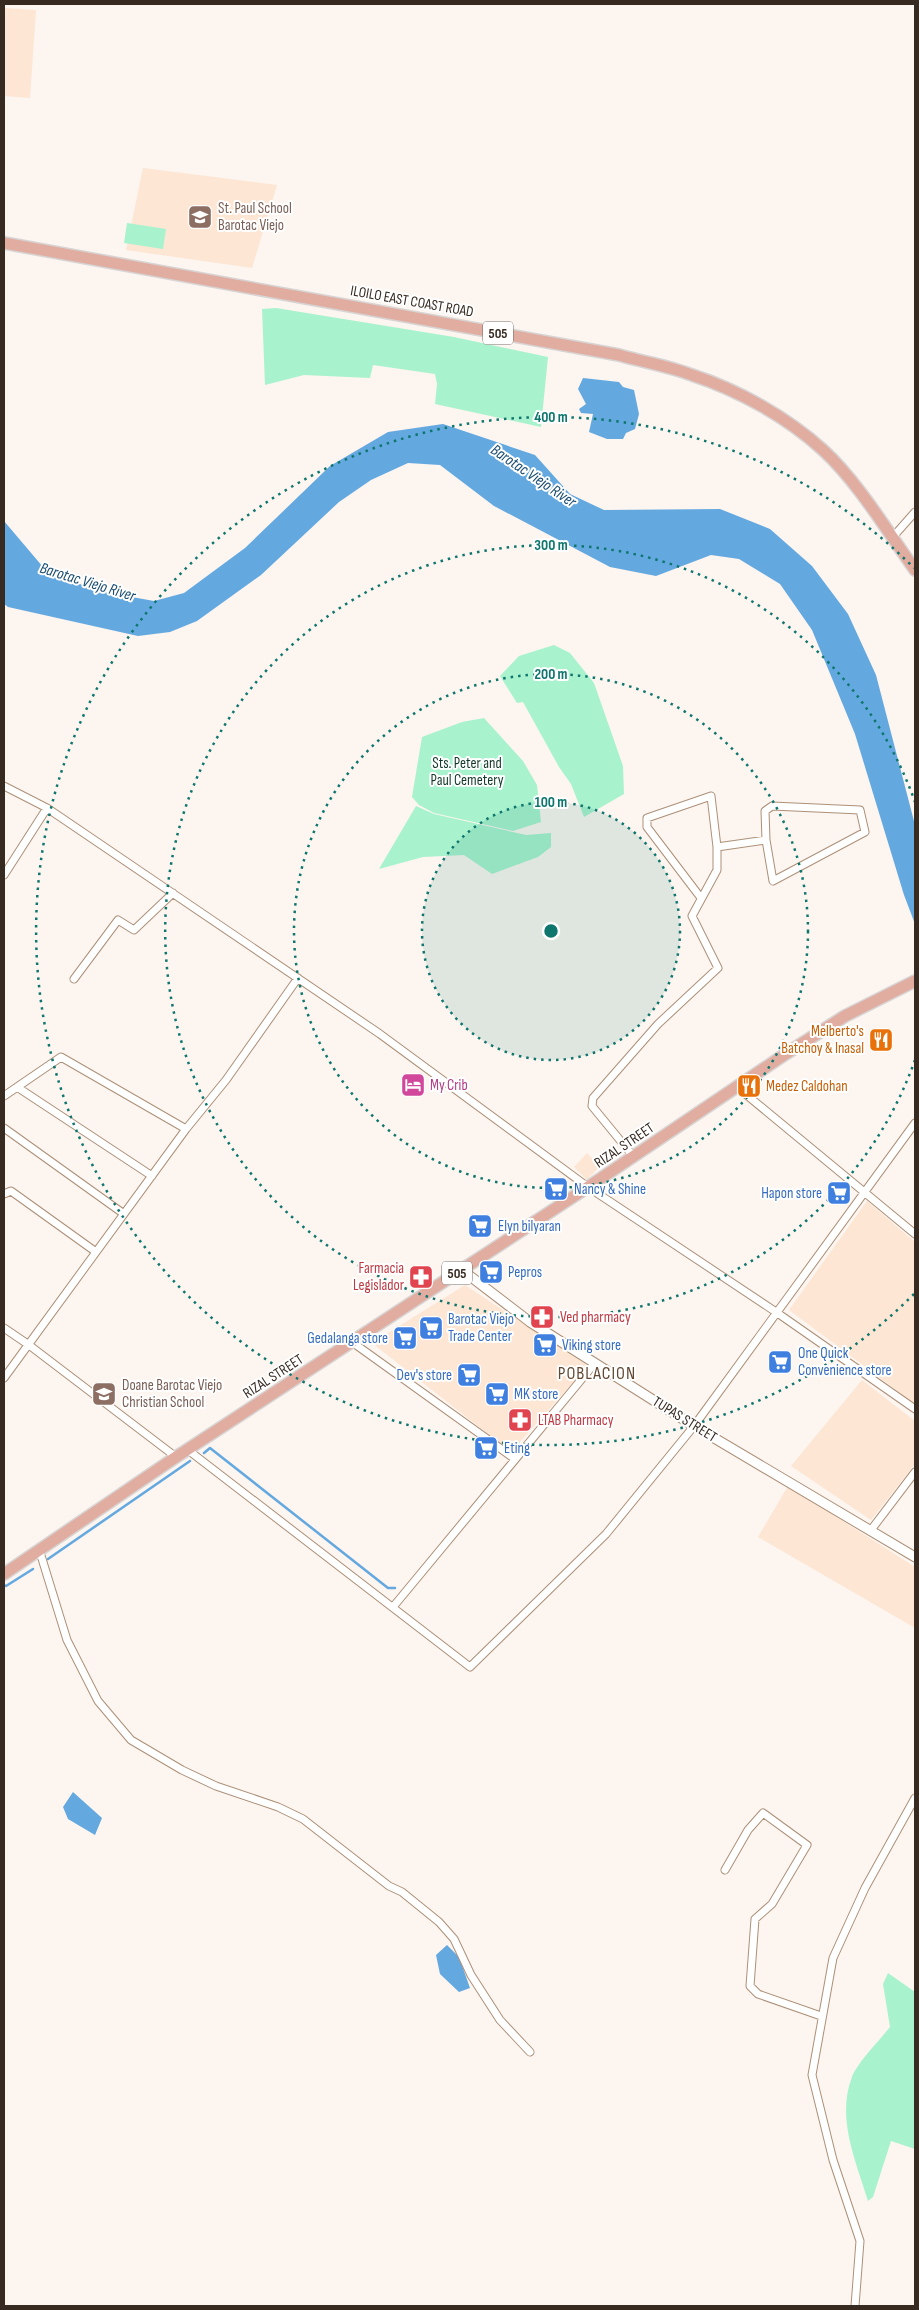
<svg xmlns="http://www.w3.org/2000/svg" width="919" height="2310" font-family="'Sofia Sans Condensed',sans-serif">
<rect width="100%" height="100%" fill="#fcf5f0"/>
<path fill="#fde6d3" d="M4 8 36 10 30 98 4 96Z
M143 168 277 185 252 268 126 250Z
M587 1153 600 1166 587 1180 574 1167Z
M867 1201 915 1242V1404L789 1310Z
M465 1285 588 1366 511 1452 372 1343Z
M862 1380 915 1421V1464L871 1520 791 1466Z
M788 1486 915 1567V1628L758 1537Z"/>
<path fill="#a8f3cd" d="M127 223 166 229 163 249 124 243Z
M276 308 454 337 548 357 541 427 435 404 437 384 435 374 373 365 370 378 304 375 265 385 262 309Z
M554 645 570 653 594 683 623 766 624 794 584 817 571 784 559 767 523 702 517 703 500 676 519 656Z
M484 718 523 761 537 785 541 822 513 831 434 813 419 805 412 797 422 737 462 722Z
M416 806 434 814 526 835 551 833V847L538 857 492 874 464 855 423 857 379 869Z
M888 1973 915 1992V2149L891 2141 873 2197 868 2201C856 2161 836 2118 852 2077 857 2063 880 2040 890 2027L883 1984Z"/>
<path fill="#64a8e0" d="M583 378 619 382 623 387 634 390 639 414 635 429 626 433 623 439H607L589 432 593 414 581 413 579 409 586 404 578 389Z
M443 424 535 455 570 494 604 510 720 509 770 529 812 566 848 614 876 675 915 825V924L904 895 855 734 812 630 780 584 739 559 711 555 656 576 610 567 494 506 440 465 408 463 371 480 339 502 261 575 197 621 170 632 138 636 8 607 4 604V521L43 567 93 590 154 601 184 593 245 548 330 466 388 432Z
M73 1792 102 1818 95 1835 68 1819 63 1807Z
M447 1945 459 1957 470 1988 459 1992 440 1974 436 1955Z"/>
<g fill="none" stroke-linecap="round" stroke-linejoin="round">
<path stroke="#64a8e0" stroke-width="2.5" d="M204 1453 210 1448 388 1588H395
M48 1559 190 1461
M4 1585 6 1586 33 1569"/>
<defs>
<path id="minor" d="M892 538 915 512
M4 786 47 808 380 1034 588 1187 776 1312 915 1409
M772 806 860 810 865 832 773 881 766 840 765 811Z
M717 847 766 840
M4 875 47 808
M74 979 118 920 134 930 173 893
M17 1087 152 1176
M737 1087 915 1234
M4 1096 61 1057 186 1129
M4 1128 124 1214
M633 1156 592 1106 593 1098 658 1024 718 968 692 916 717 870V847L711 796 647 818V827L701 898
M4 1194 11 1191 96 1252
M4 1328 29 1345 176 1457
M352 1342 515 1459
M4 1378 186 1129 226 1080 298 978
M188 1450 470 1667 606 1534 694 1426 915 1123
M871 1530 915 1472
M39 1549 67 1640 98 1701 131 1740 182 1770 216 1786 278 1807 303 1819 389 1886 402 1892 439 1922 454 1939 471 1975 500 2020 530 2052
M393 1607 595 1363
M725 1870 748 1830 763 1813 807 1845 772 1904 755 1919 750 1986 758 1994 821 2016
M855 2306 860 2241 833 2160 812 2075 833 1958 865 1888 915 1798"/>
<path id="tertiary" d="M462 1270 530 1322 694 1426 915 1557"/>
<path id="primary" d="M4 243 619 355C643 362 669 366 692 375 738 390 787 417 823 450 857 481 888 532 915 570
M4 1574 176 1457 588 1187 787 1053 845 1016 915 981"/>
</defs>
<use href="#minor" stroke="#ad9078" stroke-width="9"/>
<use href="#tertiary" stroke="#ad9078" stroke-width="11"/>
<use href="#primary" stroke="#d7d4d3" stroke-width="14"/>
<use href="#minor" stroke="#fff" stroke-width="7"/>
<use href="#tertiary" stroke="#fff" stroke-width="9"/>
<use href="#primary" stroke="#e1ada1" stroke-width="11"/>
</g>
<circle cx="551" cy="931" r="129" fill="#0f766e" fill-opacity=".12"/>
<g fill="none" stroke="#0f766e" stroke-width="2.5" stroke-dasharray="2.5 5">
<circle cx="551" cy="931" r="129"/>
<circle cx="551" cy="931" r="257"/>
<path d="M915 1060A386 386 0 1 1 915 802"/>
<path d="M914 1294A514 514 0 1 1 914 568"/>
</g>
<defs>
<symbol id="school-square" viewBox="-11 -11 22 22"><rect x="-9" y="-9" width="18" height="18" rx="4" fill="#8d6e63" stroke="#fff"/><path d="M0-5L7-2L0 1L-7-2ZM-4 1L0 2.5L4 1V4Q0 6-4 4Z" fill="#fff"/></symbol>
<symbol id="restaurant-square" viewBox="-11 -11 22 22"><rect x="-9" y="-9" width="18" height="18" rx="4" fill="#e8710a" stroke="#fff"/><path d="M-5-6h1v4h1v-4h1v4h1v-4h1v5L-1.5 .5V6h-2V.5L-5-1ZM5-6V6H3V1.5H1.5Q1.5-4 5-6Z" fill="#fff"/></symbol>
<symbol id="hotel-square" viewBox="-11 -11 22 22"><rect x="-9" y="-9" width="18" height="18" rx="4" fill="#d1479c" stroke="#fff"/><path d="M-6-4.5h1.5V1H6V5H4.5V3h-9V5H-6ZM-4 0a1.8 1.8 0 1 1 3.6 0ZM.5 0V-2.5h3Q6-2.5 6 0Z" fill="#fff"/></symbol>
<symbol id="supermarket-square" viewBox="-11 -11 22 22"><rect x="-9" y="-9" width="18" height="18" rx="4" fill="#3f7fe0" stroke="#fff"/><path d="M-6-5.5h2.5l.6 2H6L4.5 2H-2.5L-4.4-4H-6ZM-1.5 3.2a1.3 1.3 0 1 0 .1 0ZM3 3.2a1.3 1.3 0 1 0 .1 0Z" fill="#fff"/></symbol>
<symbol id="pharmacy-square" viewBox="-11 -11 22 22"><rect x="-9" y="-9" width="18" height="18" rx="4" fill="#e0444e" stroke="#fff"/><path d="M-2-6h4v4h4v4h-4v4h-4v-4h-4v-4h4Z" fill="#fff"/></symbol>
</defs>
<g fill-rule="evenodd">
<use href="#school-square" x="186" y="203" width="28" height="28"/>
<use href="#restaurant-square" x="867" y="1026" width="28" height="28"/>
<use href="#hotel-square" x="399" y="1071" width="28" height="28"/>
<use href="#restaurant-square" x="735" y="1072" width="28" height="28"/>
<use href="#supermarket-square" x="542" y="1175" width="28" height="28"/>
<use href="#supermarket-square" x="825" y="1179" width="28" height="28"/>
<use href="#supermarket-square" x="466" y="1212" width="28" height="28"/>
<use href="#supermarket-square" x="477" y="1258" width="28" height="28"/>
<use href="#pharmacy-square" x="407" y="1263" width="28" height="28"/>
<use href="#pharmacy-square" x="528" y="1303" width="28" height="28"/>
<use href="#supermarket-square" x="417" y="1314" width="28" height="28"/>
<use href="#supermarket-square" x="391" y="1324" width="28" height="28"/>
<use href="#supermarket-square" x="531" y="1331" width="28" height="28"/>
<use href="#supermarket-square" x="766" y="1348" width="28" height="28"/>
<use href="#supermarket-square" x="455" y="1361" width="28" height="28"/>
<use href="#school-square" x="90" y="1380" width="28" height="28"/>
<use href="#supermarket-square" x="483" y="1380" width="28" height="28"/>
<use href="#pharmacy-square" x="506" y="1406" width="28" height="28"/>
<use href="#supermarket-square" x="472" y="1434" width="28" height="28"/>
</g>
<g text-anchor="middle" stroke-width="4" stroke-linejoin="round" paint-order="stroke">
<g fill="#fff" stroke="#726a64" stroke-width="1">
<rect x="483" y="321.5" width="30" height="23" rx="4"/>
<rect x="442" y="1261.5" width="30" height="23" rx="4"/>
</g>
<g font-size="14" font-weight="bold" fill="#362a21">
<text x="498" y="338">505</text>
<text x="457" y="1278">505</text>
</g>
<g font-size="15" fill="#785e54" stroke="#fff" text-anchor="start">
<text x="218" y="213">St. Paul School<tspan x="218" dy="17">Barotac Viejo</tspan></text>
<text x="122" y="1390">Doane Barotac Viejo<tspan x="122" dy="17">Christian School</tspan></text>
</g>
<g font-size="15" fill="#362a21" stroke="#fff">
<text transform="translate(412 301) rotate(10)" y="5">ILOILO EAST COAST ROAD</text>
<text transform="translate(624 1145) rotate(-34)" y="5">RIZAL STREET</text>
<text transform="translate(273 1376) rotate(-33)" y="5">RIZAL STREET</text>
<text transform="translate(685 1419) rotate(32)" y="5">TUPAS STREET</text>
</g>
<g font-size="15" fill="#123928" stroke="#fff">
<text x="467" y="768">Sts. Peter and<tspan x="467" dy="17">Paul Cemetery</tspan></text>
</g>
<g font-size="15" fill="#c56008" stroke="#fff" text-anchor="end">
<text x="864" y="1036">Melberto's<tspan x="864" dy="17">Batchoy &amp; Inasal</tspan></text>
<text x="766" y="1091" text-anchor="start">Medez Caldohan</text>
</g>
<g font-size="15" fill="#b23c85" stroke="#fff" text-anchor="start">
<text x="430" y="1090">My Crib</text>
</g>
<g font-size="15" fill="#366cbe" stroke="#fff" text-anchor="start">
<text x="574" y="1194">Nancy &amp; Shine</text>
<text x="822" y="1198" text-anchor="end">Hapon store</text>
<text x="498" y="1231">Elyn bilyaran</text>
<text x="508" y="1277">Pepros</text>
<text x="448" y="1324">Barotac Viejo<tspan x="448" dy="17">Trade Center</tspan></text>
<text x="388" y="1343" text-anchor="end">Gedalanga store</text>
<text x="562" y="1350">Viking store</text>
<text x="798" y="1358">One Quick<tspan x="798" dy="17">Convenience store</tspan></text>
<text x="452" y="1380" text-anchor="end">Dev's store</text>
<text x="514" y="1399">MK store</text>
<text x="504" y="1453">Eting</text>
</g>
<g font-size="15" fill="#be3a42" stroke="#fff" text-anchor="start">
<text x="404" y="1273" text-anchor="end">Farmacia<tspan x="404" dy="17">Legislador</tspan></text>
<text x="560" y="1322">Ved pharmacy</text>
<text x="538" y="1425">LTAB Pharmacy</text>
</g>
<g font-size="16" font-style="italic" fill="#1a4c71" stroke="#fff">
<text transform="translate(534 475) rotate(34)" y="6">Barotac Viejo River</text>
<text transform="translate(88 581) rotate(17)" y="6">Barotac Viejo River</text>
</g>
<g font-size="18" letter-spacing="1" fill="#634933" stroke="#fff">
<text x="597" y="1379">POBLACION</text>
</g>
</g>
<circle cx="551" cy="931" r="8" fill="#0f766e" stroke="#fff" stroke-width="2.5"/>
<g font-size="15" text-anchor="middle" font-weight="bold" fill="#0f766e" stroke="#fff" stroke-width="4" stroke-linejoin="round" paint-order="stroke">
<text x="551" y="422">400 m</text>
<text x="551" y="550">300 m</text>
<text x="551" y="679">200 m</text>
<text x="551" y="807">100 m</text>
</g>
<rect width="919" height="2310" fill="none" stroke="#362a21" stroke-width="10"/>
</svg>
